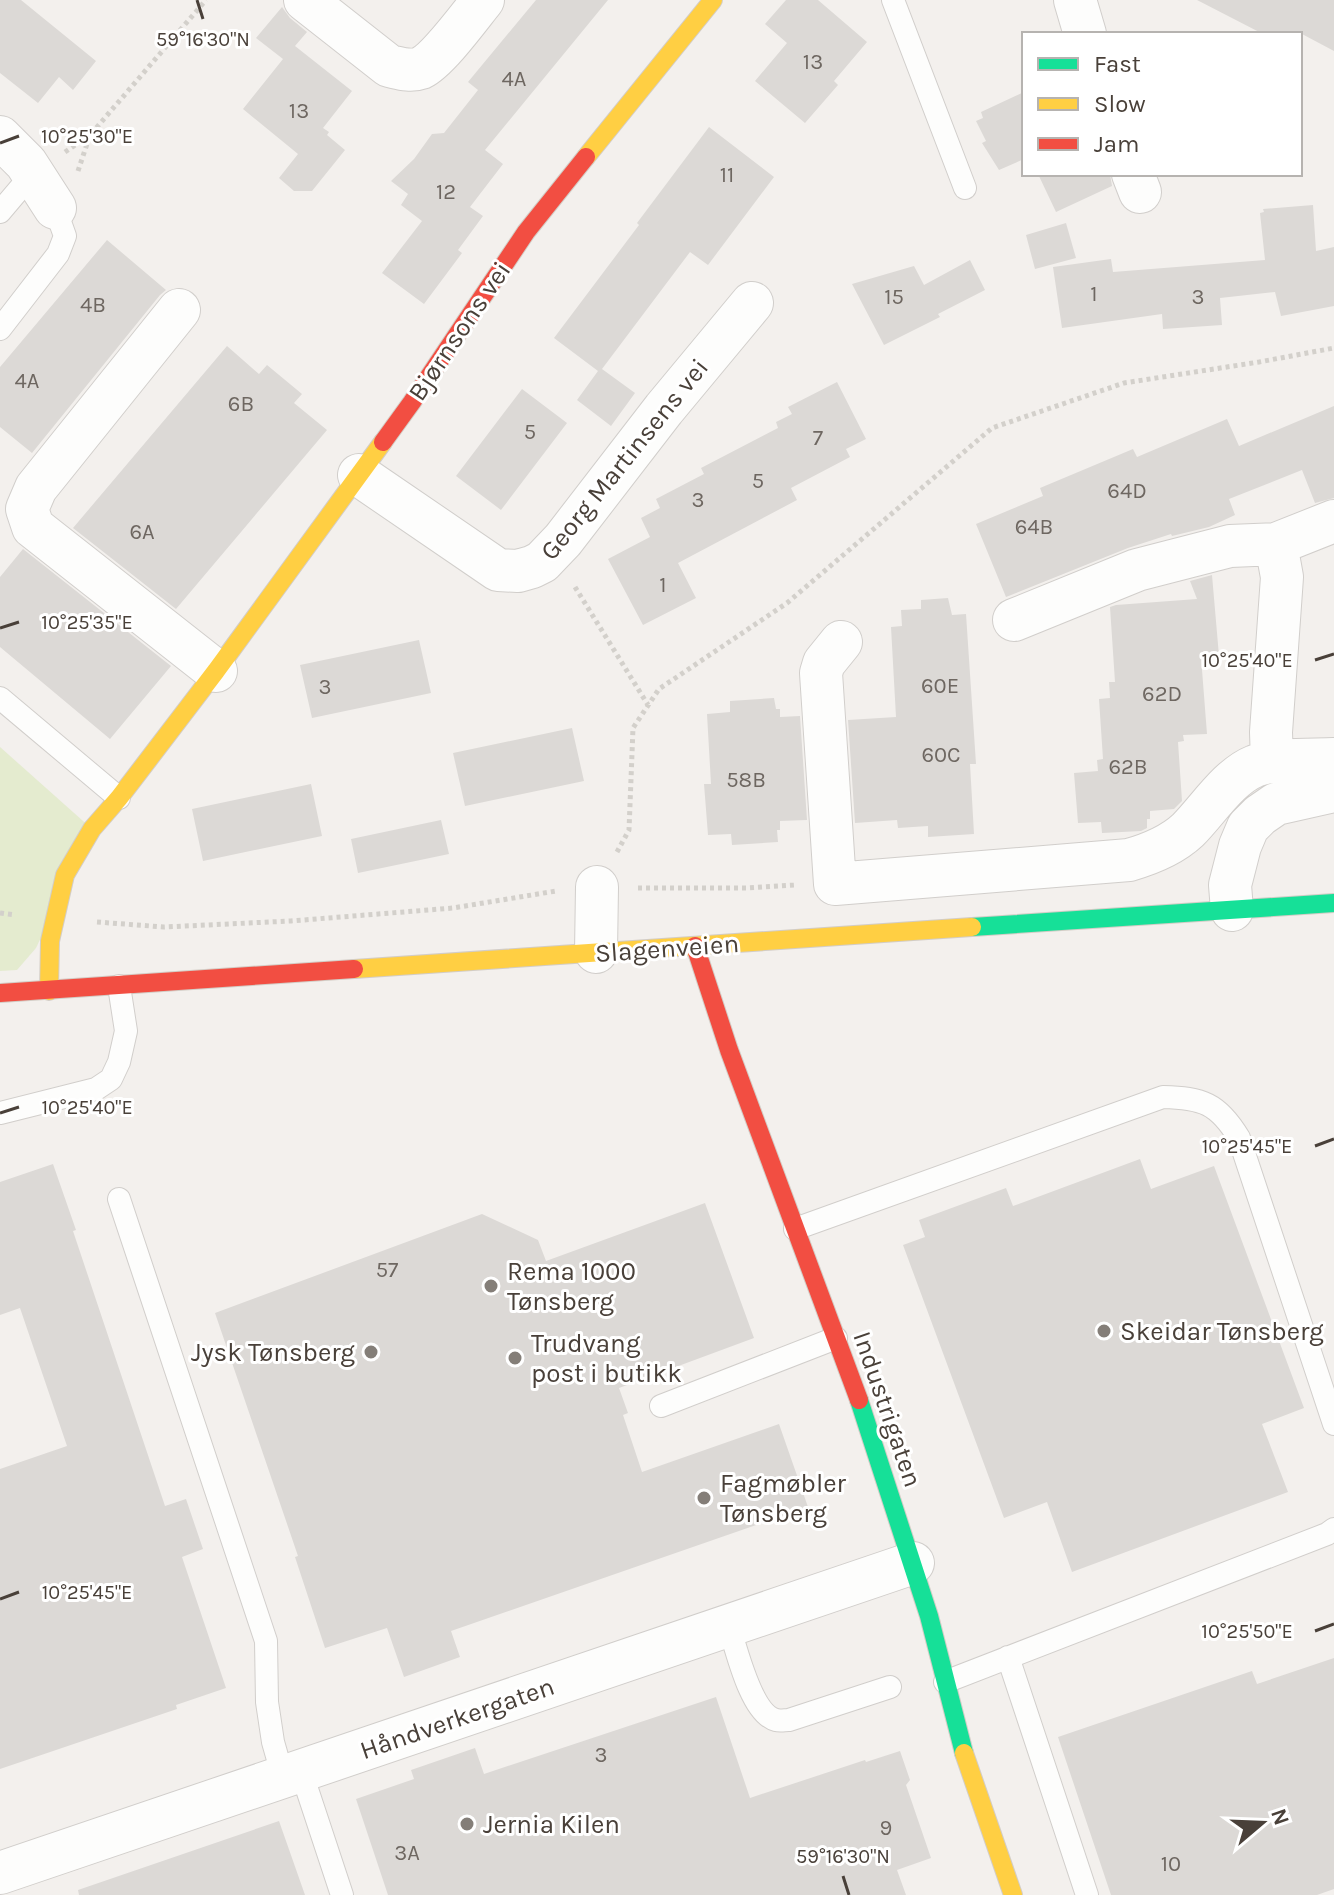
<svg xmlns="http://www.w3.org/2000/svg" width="1334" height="1895" font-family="Karla,sans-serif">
<rect width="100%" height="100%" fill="#f3f0ed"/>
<path fill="#e4ebcf" d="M0 747 92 829 36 948 17 970 0 971Z"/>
<path fill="#dcd9d6" d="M0 0H21L96 61 73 90 59 77 38 103 0 73Z
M536 0H608L485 150 503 164 470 207 483 216 458 250 462 253 424 304 382 273 422 221 401 205 408 194 391 181 414 159 432 134 444 133 478 90 468 82Z
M786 0H818L867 42 834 81 838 85 805 123 755 81 787 43 765 24Z
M1197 0H1334V51L1302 34H1263Z
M282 7 290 18 307 32 295 46 352 91 323 128 329 132 327 135 345 150 312 191H294L279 178 298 154 243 109 283 59 256 38Z
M1024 92V159L999 170 982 143 986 141 976 121 983 118 981 112Z
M709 127 774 177 708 265 690 252 602 369 635 393 611 426 577 400 598 371 554 338 639 225 637 223Z
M1038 174H1110L1112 186 1056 212Z
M1313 205 1316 251 1334 247V306L1281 316 1275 292 1220 298 1222 325 1163 329 1162 314 1062 328 1053 267 1111 259 1113 272 1265 260 1260 213 1264 212 1263 209Z
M1066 223 1076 258 1035 269 1026 235Z
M107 240 166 290 160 295 32 453 0 427V367Z
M970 260 985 290 938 314 940 317 884 345 852 284 914 266 924 285Z
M227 346 259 374 267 365 302 394 294 403 327 430 176 609 73 528Z
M837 382 866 439 846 449 850 457 791 488 797 500 678 563 696 598 643 625 608 559 650 537 641 518 660 508 656 499 704 474 701 468 778 428 776 422 792 414 788 407Z
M522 389 567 423 501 510 456 476Z
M1334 406V498L1315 503 1302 470 1229 499 1235 515 1209 527 1172 536 1171 534 1128 548 1006 597 976 524 1043 496 1040 488 1133 449 1137 457 1227 419 1239 446Z
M23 549 171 666 110 739 0 647V577Z
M1212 575 1219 656 1201 657 1207 734 1183 735 1184 741 1178 742 1182 801 1174 809 1150 811V819H1147V828L1141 831 1102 833 1101 822 1078 823 1074 773 1098 771 1097 760 1103 759 1099 699 1110 698 1109 682H1115L1110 607 1116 605 1197 599 1190 581Z
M948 598 952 615 966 614 976 764H970L974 834 928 837V826L898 828 897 820 855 823 848 720 896 717 891 627 902 626 901 610 921 609V600Z
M419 640 431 693 312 718 300 665Z
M774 698 776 709H780V717L800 716 807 820 780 821V830H777L778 842 732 845 731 834 708 835 704 784H711L707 714 730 712V701Z
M572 728 584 781 465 806 453 753Z
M311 784 322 836 203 861 192 809Z
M441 820 449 854 358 873 351 839Z
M1140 1159 1151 1189 1214 1166 1304 1408 1262 1424 1288 1492 1072 1572 1047 1502 1004 1518 903 1245 925 1237 919 1220 1006 1188 1013 1206Z
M53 1164 76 1230 73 1231 165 1506 186 1499 203 1549 182 1557 226 1688 176 1705 177 1709 0 1769V1469L67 1446 20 1308 0 1315V1182Z
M705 1203 754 1338 619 1388 628 1413 623 1415 642 1472 779 1424 808 1507 451 1631 460 1657 404 1677 387 1628 325 1648 295 1557 298 1556 215 1313 482 1214 538 1240 546 1261Z
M1334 1658V1889L1317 1895H1111L1058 1737 1252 1671 1257 1684Z
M716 1697 750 1798 865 1760 866 1762 900 1751 910 1780 906 1785 931 1858 897 1870 906 1895H388L356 1799 414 1779 411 1770 475 1748 484 1774Z
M279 1821 305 1895H79L78 1890Z"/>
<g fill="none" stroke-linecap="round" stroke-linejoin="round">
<defs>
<path id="lane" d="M893 0 965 188
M0 212 33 173
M0 329 58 254 65 236 55 208
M0 698 119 798
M0 1113 96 1089 111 1079 119 1062 126 1031 119 986
M119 1199 266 1641 267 1702 273 1742 283 1777
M795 1229 1163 1097C1202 1098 1218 1103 1239 1138L1334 1424
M661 1406 836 1338
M729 1626C736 1648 751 1714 776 1720 780 1721 785 1720 789 1720L890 1687
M1008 1657 1087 1895
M945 1682 1327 1534 1334 1529
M301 1771 342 1895"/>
<path id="street" d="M305 0 389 66C399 68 410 72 421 68 438 60 470 16 483 0
M1075 0 1085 34
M0 137 26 163 55 208
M1133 174 1140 192
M179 310 36 488 27 509 33 527 216 671
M359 475 498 570 518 571 532 567 542 562 563 540 664 409 752 303
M1014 620 1137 570 1230 546 1276 544 1334 521
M841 642 824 663 821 673 835 884 1129 860C1150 854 1172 845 1188 830 1208 810 1228 777 1255 766 1276 758 1310 760 1334 759
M1272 762 1271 732 1282 577 1276 544
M1232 910 1230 885 1240 846 1248 827 1260 815 1276 804 1334 791
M596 952 597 887
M0 1873 913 1563"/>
<path id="fast" d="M972 927 1334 903
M859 1400 929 1616 964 1753"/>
<path id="slow" d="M586 157 713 0
M354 969 972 927
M49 991 50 941 65 875 92 829 119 798 216 671 383 442
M964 1753 1013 1895"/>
<path id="jam" d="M383 442 412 402 526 232 586 157
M695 946 729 1050 859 1400
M0 993 354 969"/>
</defs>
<use href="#lane" stroke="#d1cecb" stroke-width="24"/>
<use href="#street" stroke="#d1cecb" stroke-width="44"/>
<use href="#fast" stroke="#d3cdc6" stroke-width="20"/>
<use href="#slow" stroke="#d3cdc6" stroke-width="20"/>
<use href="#jam" stroke="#d3cdc6" stroke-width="20"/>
<path stroke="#d3d0cb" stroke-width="5" stroke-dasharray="4 4" stroke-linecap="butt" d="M65 152 91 134 206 0
M78 171 90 135
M575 587 648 705
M617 852 629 830 633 728 659 689 787 603 992 428 1124 383 1259 362 1334 348
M638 888H746L796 885
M0 913 15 915
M97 922 164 927 291 921 453 908 556 891"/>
<use href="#lane" stroke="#fdfdfc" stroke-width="22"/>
<use href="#street" stroke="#fdfdfc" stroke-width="42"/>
<use href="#fast" stroke="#16e098" stroke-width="18"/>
<use href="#slow" stroke="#ffcf43" stroke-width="18"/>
<use href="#jam" stroke="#f24e42" stroke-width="18"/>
</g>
<path fill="none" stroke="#494039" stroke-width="3" d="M197 0 203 19M0 143 19 136M0 628 19 622M1315 660 1334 654M0 1113 19 1107M1315 1146 1334 1139M0 1599 19 1592M1315 1631 1334 1624M843 1876 849 1895"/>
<g fill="#847e78" stroke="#fff" stroke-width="3">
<circle cx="491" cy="1286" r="8"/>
<circle cx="1104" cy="1331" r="8"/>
<circle cx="371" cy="1352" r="8"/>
<circle cx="515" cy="1358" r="8"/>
<circle cx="704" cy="1498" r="8"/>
<circle cx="467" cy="1824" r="8"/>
</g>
<g text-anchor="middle" stroke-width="6" stroke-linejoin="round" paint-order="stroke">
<g font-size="22" fill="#6e6761">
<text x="813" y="69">13</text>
<text x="514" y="86">4A</text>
<text x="299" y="118">13</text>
<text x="727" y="182">11</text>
<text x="446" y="199">12</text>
<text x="1094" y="301">1</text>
<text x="894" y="304">15</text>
<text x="1198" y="304">3</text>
<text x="93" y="312">4B</text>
<text x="27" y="388">4A</text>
<text x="241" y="411">6B</text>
<text x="530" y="439">5</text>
<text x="818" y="445">7</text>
<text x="758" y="488">5</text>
<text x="1127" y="498">64D</text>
<text x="698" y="507">3</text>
<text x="1034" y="534">64B</text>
<text x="142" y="539">6A</text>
<text x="663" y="592">1</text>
<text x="940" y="693">60E</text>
<text x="325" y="694">3</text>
<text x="1162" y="701">62D</text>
<text x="941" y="762">60C</text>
<text x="1128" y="774">62B</text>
<text x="746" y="787">58B</text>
<text x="387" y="1277">57</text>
<text x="601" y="1762">3</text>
<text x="886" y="1835">9</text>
<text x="407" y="1860">3A</text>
<text x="1171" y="1871">10</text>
</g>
<g font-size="26" fill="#494039" stroke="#fff">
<text transform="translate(459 331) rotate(-56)" y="9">Bjørnsons vei</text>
<text transform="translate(624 459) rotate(-51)" y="9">Georg Martinsens vei</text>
<text transform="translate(667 948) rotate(-4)" y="9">Slagenveien</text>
<text transform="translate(888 1409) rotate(71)" y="9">Industrigaten</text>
<text transform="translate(457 1718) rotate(-19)" y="9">Håndverkergaten</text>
</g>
<g font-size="26" fill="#494039" stroke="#fff" text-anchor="start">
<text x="507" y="1280">Rema 1000<tspan x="507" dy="30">Tønsberg</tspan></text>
<text x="1120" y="1340">Skeidar Tønsberg</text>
<text x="531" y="1352">Trudvang<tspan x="531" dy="30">post i butikk</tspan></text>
<text x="355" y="1361" text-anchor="end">Jysk Tønsberg</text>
<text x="720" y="1492">Fagmøbler<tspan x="720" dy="30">Tønsberg</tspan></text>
<text x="483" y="1833">Jernia Kilen</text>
</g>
</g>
<g font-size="20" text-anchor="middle" fill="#494039" stroke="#fff" stroke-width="6" stroke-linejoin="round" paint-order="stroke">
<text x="203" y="46">59°16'30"N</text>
<text x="87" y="143">10°25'30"E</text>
<text x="87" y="629">10°25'35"E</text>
<text x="1247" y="667">10°25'40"E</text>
<text x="87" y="1114">10°25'40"E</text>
<text x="1247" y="1153">10°25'45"E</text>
<text x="87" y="1599">10°25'45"E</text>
<text x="1247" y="1638">10°25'50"E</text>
<text x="843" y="1863">59°16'30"N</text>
</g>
<rect x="1022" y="32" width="280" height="144" fill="#ffffff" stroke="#b6b3b0" stroke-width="2"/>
<rect x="1038" y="58" width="40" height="12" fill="#16e098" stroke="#b6b3b0" stroke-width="2"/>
<text x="1094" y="72" font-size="24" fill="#494039">Fast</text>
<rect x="1038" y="98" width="40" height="12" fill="#ffcf43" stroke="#b6b3b0" stroke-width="2"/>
<text x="1094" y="112" font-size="24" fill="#494039">Slow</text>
<rect x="1038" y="138" width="40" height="12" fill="#f24e42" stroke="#b6b3b0" stroke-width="2"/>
<text x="1094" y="152" font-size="24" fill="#494039">Jam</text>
<g transform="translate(1262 1823) rotate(71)" stroke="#ffffff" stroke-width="6" paint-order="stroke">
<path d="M0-6L14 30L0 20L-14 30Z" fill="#494039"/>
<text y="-12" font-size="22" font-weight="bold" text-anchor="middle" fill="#494039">N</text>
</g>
</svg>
